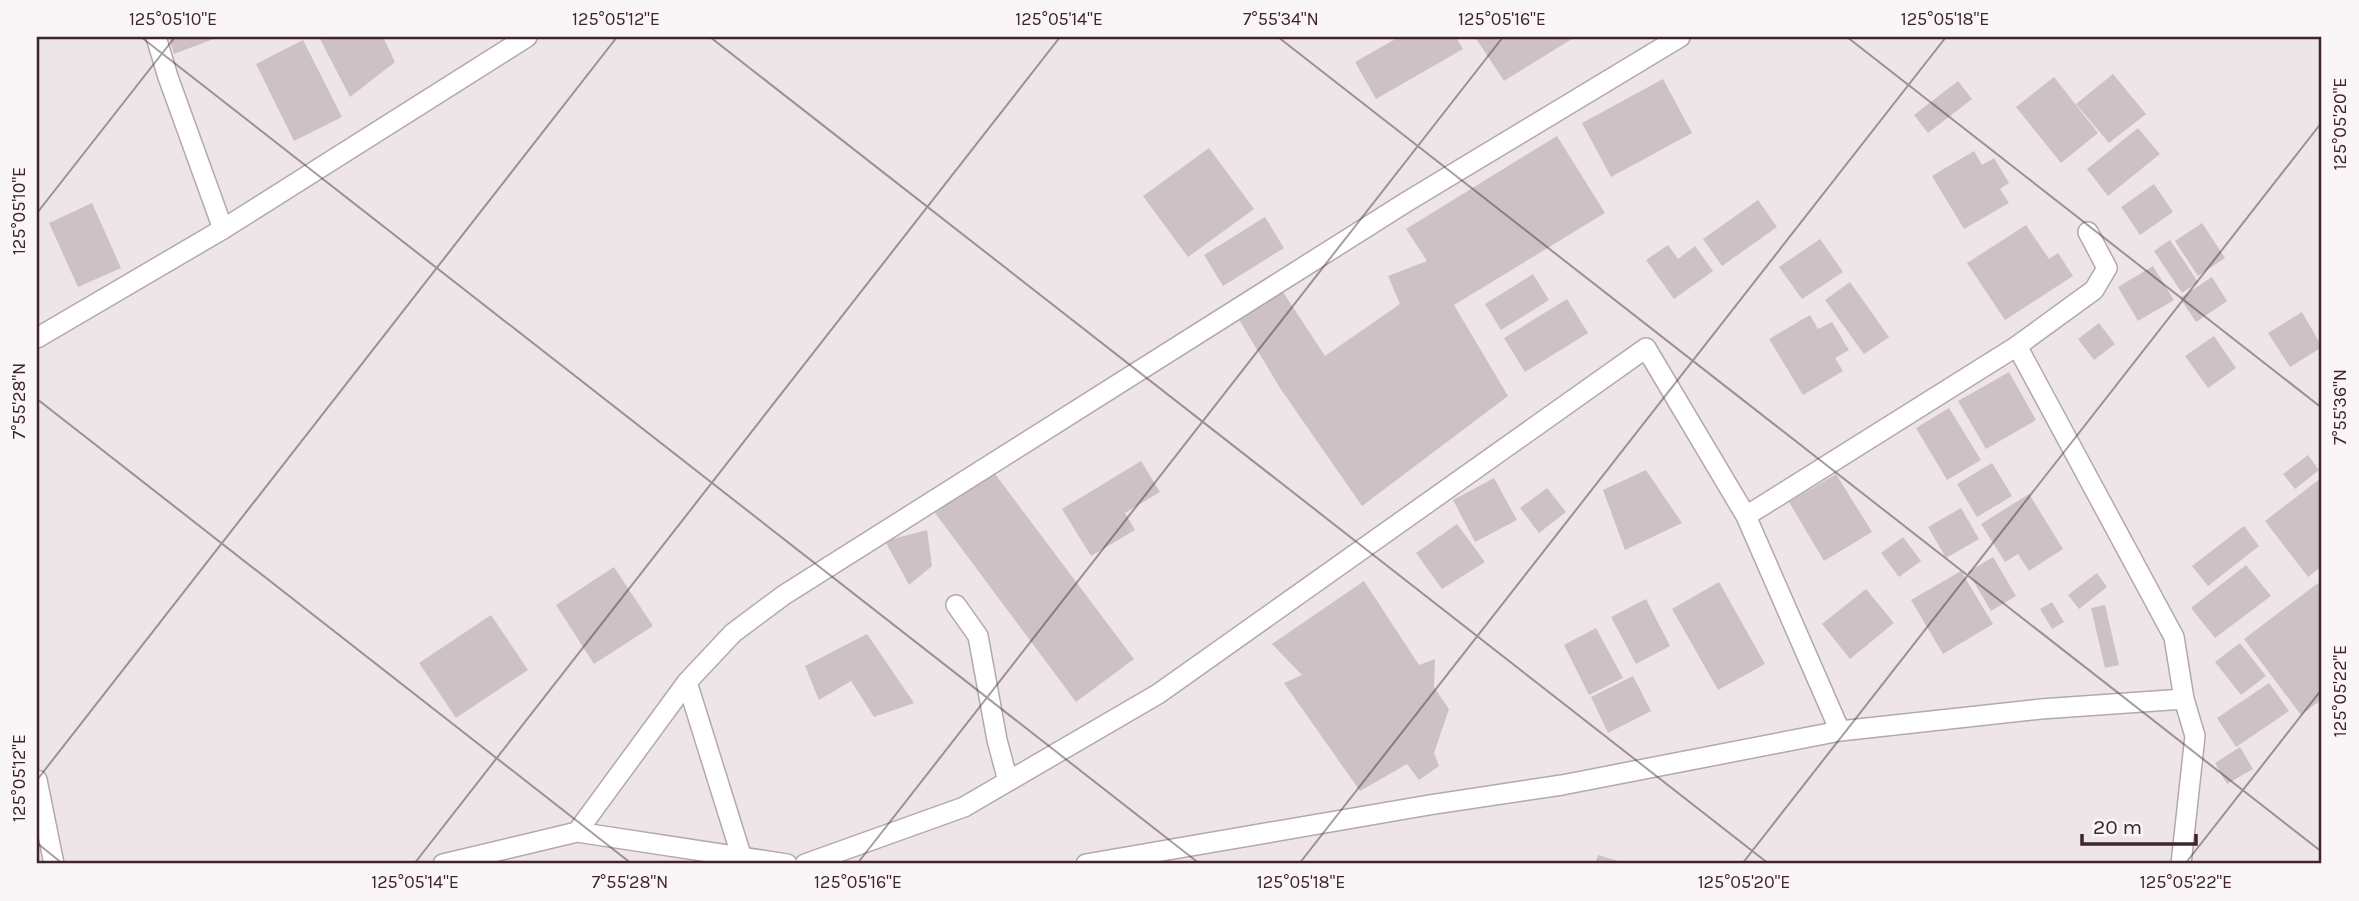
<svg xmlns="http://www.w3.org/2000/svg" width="2359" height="901" font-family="Karla,sans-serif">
<rect width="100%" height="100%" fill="#ede5e8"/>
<path fill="#cec1c6" d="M169 37H219L174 54Z
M319 37H383L395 62 350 97Z
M1399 37H1456L1463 49 1376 99 1355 62Z
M1475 37H1575L1504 81Z
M303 40 342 117 294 141 256 64Z
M2113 74 2146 114 2109 143 2076 104Z
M2054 77 2098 133 2061 163 2016 107Z
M1663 79 1692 133 1611 177 1582 123Z
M1958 81 1972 99 1928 133 1914 115Z
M2138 128 2160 154 2108 196 2087 169Z
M1557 136 1605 213 1454 305 1508 396 1362 506 1280 388 1238 318 1283 292 1325 356 1400 304 1388 276 1427 261 1406 229Z
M1209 148 1254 209 1188 257 1143 196Z
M1974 151 1982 165 1994 158 2009 183 2000 189 2009 203 1964 229 1932 176Z
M2154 184 2173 212 2140 235 2121 207Z
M1758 200 1777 227 1722 266 1703 239Z
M92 203 121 268 78 287 49 223Z
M1265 217 1284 248 1223 286 1204 255Z
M2202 223 2225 258 2198 276 2175 241Z
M2026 225 2049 259 2058 253 2073 276 2005 320 1967 263Z
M1820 239 1843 272 1802 299 1779 267Z
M2170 240 2198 282 2182 293 2154 251Z
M1668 245 1678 259 1695 246 1713 271 1674 299 1646 260Z
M2153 266 2174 300 2138 321 2118 287Z
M1533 274 1549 300 1501 330 1485 304Z
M2212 277 2227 301 2196 322 2180 298Z
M1850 282 1889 337 1864 354 1825 300Z
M1567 299 1588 333 1525 372 1504 338Z
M2302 312 2322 347 2290 367 2268 333Z
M1810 315 1818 329 1832 322 1849 350 1835 358 1843 371 1803 395 1769 339Z
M2099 323 2115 344 2094 360 2078 339Z
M2214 336 2236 368 2208 388 2185 356Z
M2009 372 2036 420 1986 449 1958 401Z
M1949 408 1981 460 1947 480 1916 428Z
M2308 455 2319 470 2295 489 2283 474Z
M1141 461 1160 492 1125 513 1135 530 1091 556 1062 509Z
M1992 463 2012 496 1977 517 1957 484Z
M992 470 1134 659 1076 702 935 513Z
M1646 470 1682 523 1625 550 1603 490Z
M1836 474 1872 532 1824 561 1789 502Z
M1494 478 1517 520 1475 542 1453 500Z
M2321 478 2322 566 2308 577 2265 521Z
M1547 488 1566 512 1539 533 1520 508Z
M2029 494 2063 549 2029 571 2018 554 2005 562 1981 524Z
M1961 508 1979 539 1946 558 1928 527Z
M1457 524 1485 562 1442 589 1416 553Z
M2244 526 2259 546 2208 586 2192 566Z
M927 530 932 566 909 585 885 541Z
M1903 537 1921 561 1899 577 1881 553Z
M1993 557 2016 596 1991 611 1968 572Z
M2246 565 2271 596 2215 638 2191 608Z
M614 567 653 626 594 664 556 605Z
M1961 571 1993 624 1943 654 1911 600Z
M2097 573 2107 587 2079 609 2068 595Z
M1364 581 1419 665 1435 659 1434 687 1449 709 1434 753 1439 766 1419 780 1407 764 1360 791 1284 683 1302 675 1272 644Z
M1719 582 1765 664 1718 690 1672 609Z
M2318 583 2322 589V699L2301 715 2244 639Z
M1866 589 1894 623 1850 659 1822 624Z
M1646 599 1670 646 1636 664 1611 617Z
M2052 602 2064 622 2052 629 2040 609Z
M2105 605 2119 665 2105 668 2091 608Z
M491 615 528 670 456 718 419 663Z
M1596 628 1623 678 1589 695 1564 645Z
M867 634 914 703 874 717 851 681 819 700 805 666Z
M2240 643 2266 676 2241 695 2215 662Z
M1633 676 1651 711 1608 733 1591 697Z
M2269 683 2289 711 2236 747 2217 718Z
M2240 747 2253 769 2227 784 2215 763Z
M1598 855 1628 864H1595Z"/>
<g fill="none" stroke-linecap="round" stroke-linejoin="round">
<defs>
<path id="service" d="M156 37 168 77 223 229
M2017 346 2094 290 2107 268 2088 232"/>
<path id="minor" d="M37 338 223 229 527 37
M1746 516 2017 346 2174 637 2184 699 2195 736 2181 864
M956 605 978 636 997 740 1008 781
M687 682 742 858
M37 780 54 864
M577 832 687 682 733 633 784 595 1408 201 1680 37
M443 864 577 832 787 864
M805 864 964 807 1158 694 1646 348 1746 516 1840 731
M1086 864 1429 805 1562 785 1840 731 2041 709 2184 699"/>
</defs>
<use href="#service" stroke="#b5a8ab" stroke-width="22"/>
<use href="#minor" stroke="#b5a8ab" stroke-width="22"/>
<use href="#service" stroke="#fff" stroke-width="19"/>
<use href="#minor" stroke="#fff" stroke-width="19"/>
</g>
<path fill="none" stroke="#3f252a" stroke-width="2" stroke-opacity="0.45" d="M141 37 1200 864M710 37 1769 864M1278 37 2322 852M1847 37 2322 408M37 213 175 37M37 399 632 864M37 780 617 37M37 843 63 864M414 864 1060 37M857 864 1503 37M1299 864 1946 37M1742 864 2322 122M2185 864 2322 689"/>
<rect width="2359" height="901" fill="none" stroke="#faf5f7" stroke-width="77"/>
<path d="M2082 834v10h114v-10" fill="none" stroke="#3f252a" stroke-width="3.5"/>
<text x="2093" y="834" font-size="21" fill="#3f252a" stroke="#faf5f7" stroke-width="5" paint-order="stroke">20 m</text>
<rect x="38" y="38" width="2282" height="824" fill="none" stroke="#3f252a" stroke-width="2.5"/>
<g font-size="18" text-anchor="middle" fill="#3f252a">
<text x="173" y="25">125°05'10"E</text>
<text x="616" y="25">125°05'12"E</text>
<text x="1059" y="25">125°05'14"E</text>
<text x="1281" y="25">7°55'34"N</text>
<text x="1502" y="25">125°05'16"E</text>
<text x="1945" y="25">125°05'18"E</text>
<text transform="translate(2340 124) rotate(-90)" y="6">125°05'20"E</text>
<text transform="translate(19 211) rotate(-90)" y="6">125°05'10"E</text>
<text transform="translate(19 401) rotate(-90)" y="6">7°55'28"N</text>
<text transform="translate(2340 407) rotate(-90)" y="6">7°55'36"N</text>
<text transform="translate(2340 691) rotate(-90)" y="6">125°05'22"E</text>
<text transform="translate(19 778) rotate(-90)" y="6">125°05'12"E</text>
<text x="415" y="888">125°05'14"E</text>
<text x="630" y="888">7°55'28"N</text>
<text x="858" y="888">125°05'16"E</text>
<text x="1301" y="888">125°05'18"E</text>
<text x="1744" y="888">125°05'20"E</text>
<text x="2186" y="888">125°05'22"E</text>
</g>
</svg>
